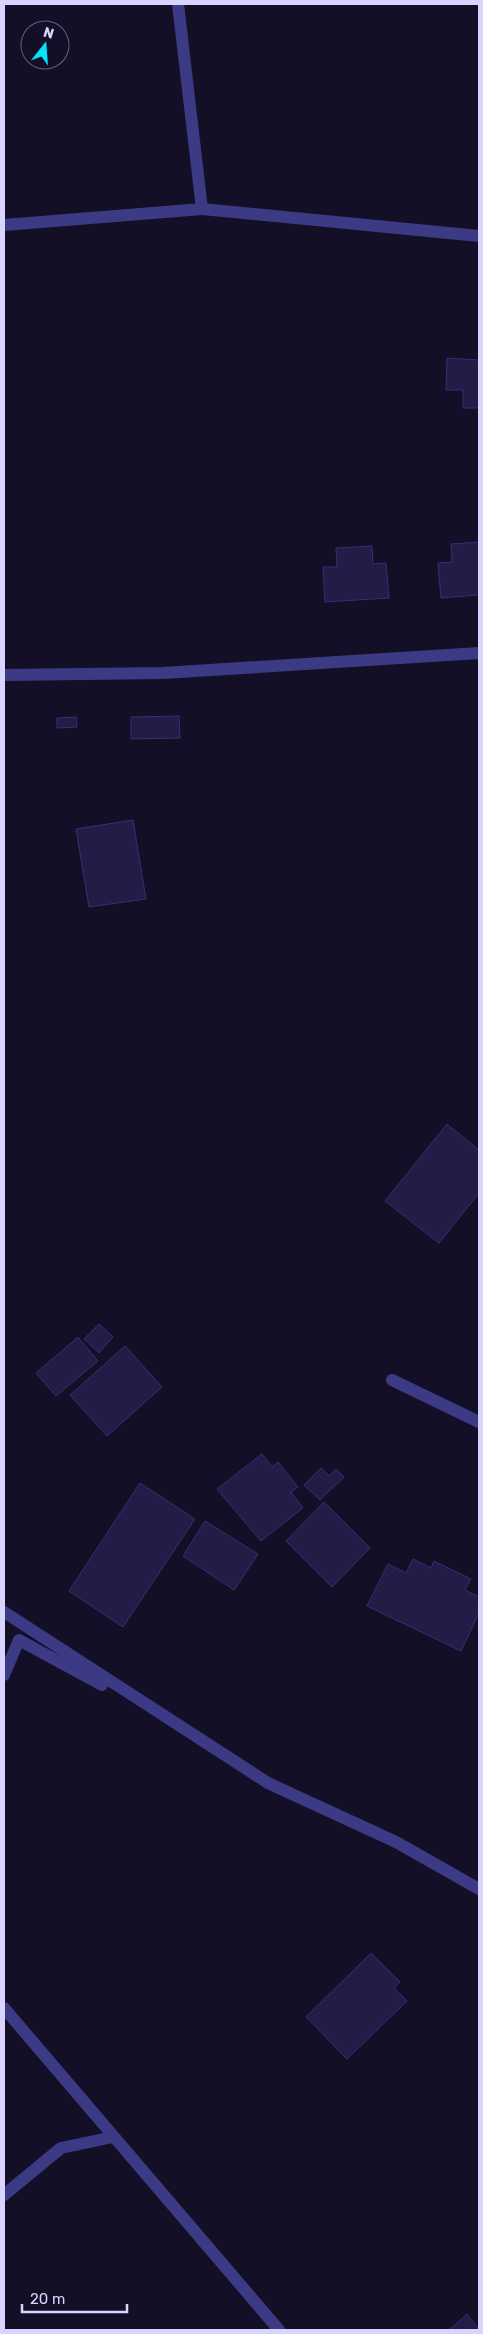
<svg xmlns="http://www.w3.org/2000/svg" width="483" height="2334" font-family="Rubik,sans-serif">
<rect width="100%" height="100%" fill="#130f26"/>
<path fill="#241b47" stroke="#3b2d73" d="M447 358 479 360V408H463V390H446Z
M479 542V595L441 598 438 563 452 562 451 544Z
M372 546 373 564 386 563 389 598 325 602 323 567H337L336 548Z
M179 716 180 738 131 739V717Z
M76 717 77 727 57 728V718Z
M133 820 146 899 89 907 76 829Z
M447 1124 479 1150V1193L439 1243 385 1201Z
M99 1324 113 1337 99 1353 84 1339Z
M78 1337 98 1361 56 1396 36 1373Z
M125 1346 162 1387 107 1436 70 1395Z
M262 1454 272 1467 278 1462 298 1487 291 1492 303 1508 261 1541 217 1489Z
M321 1468 329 1476 336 1469 344 1477 320 1500 304 1485Z
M140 1483 195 1519 123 1627 69 1591Z
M324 1502 370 1548 332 1587 286 1541Z
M205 1521 258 1554 234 1590 183 1556Z
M413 1559 431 1568 434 1561 471 1579 465 1590 479 1597V1613L461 1651 367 1606 388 1564 406 1573Z
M371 1953 400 1982 394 1988 407 2001 347 2059 306 2017Z
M467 2314 479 2330H449Z"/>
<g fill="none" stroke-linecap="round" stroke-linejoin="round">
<path stroke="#3d3a85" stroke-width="12" d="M178 4 202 209
M4 225 202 209 479 236
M4 675 163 673 479 653
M392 1380 479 1422
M4 1612 268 1783 396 1842 479 1889
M4 1675 19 1640 102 1685
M4 2008 279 2330
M4 2195 61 2148 113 2137"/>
</g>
<rect width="483" height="2334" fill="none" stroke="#d9d4ff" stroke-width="10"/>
<g transform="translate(45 45) rotate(17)"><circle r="24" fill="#130f26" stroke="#625e7d"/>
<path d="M0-4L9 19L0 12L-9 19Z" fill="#00e5ff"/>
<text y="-8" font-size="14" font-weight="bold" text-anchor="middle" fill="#d9d4ff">N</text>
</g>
<path d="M22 2304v8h105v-8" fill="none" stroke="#d9d4ff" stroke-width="2.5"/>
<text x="30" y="2304" font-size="15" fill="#d9d4ff" stroke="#130f26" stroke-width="4" paint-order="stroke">20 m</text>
</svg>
